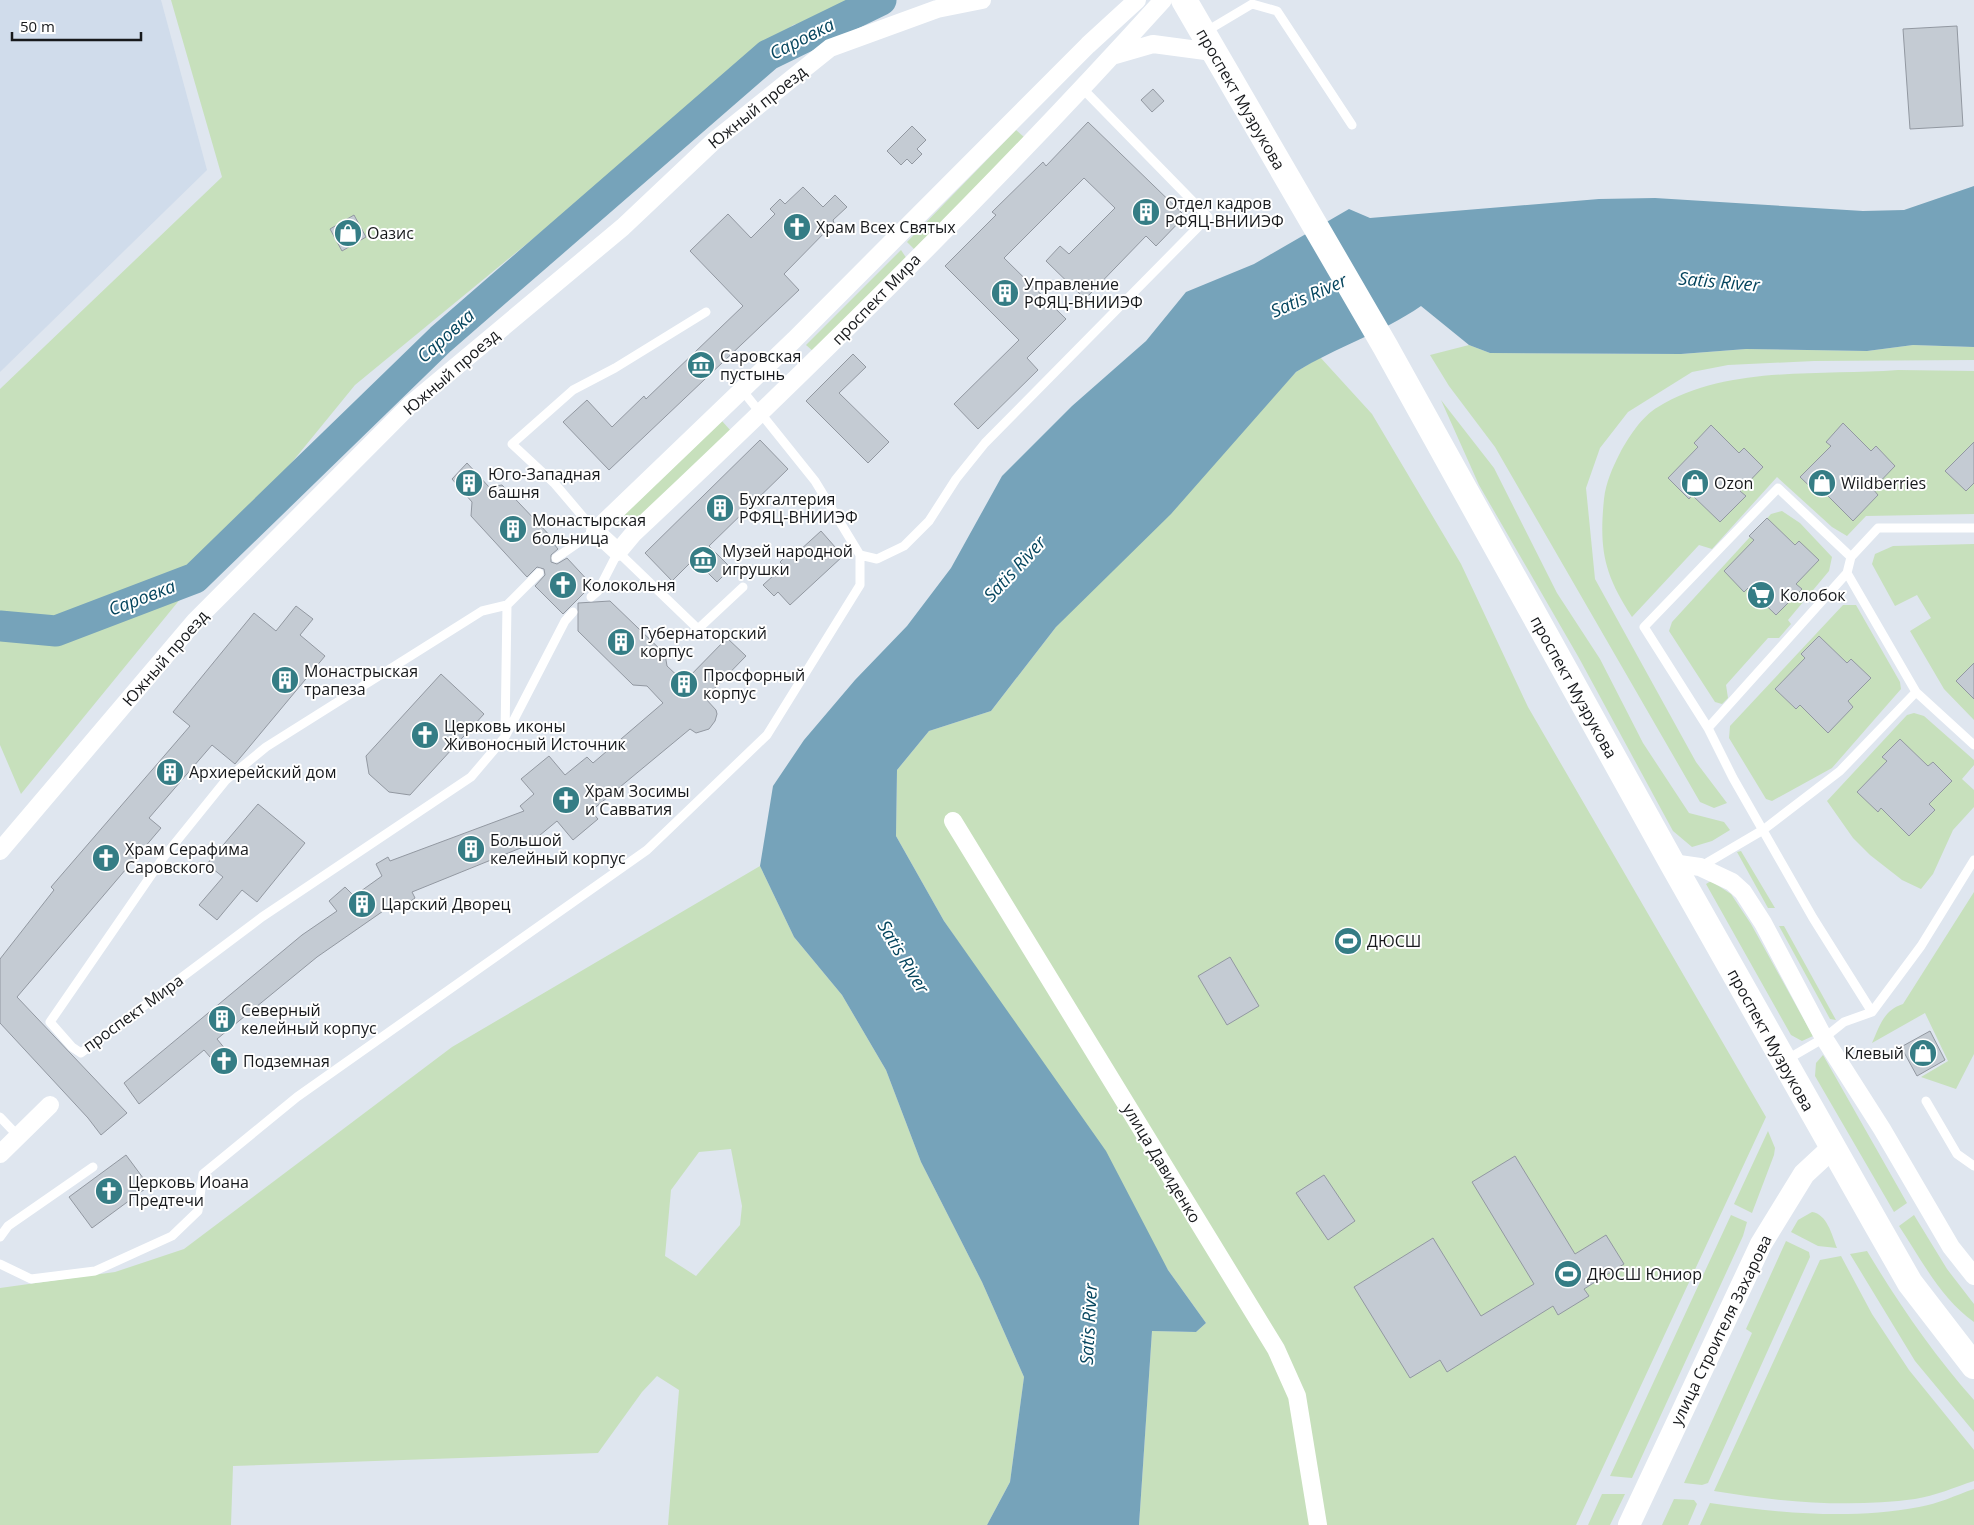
<svg xmlns="http://www.w3.org/2000/svg" width="1974" height="1525" font-family="'Open Sans',sans-serif">
<rect width="100%" height="100%" fill="#dfe6ef"/>
<path fill="#d0dceb" d="M0 0H161L207 170 0 372Z"/>
<path fill="#c7e0bc" fill-rule="evenodd" d="M171 0H885L793 25 355 385 21 794 0 745V389L222 177Z
M1016 130 1024 137 915 250 907 242Z
M901 250 907 259 814 352 806 345Z
M1469 345 1490 353 1681 354 1746 349 1867 351 1913 345 1974 347V360L1814 361 1728 365 1692 372 1628 412 1600 448 1586 488 1595 579 1696 762 1727 803 1714 808 1700 802 1495 447 1449 386 1430 355Z
M1320 357 1372 414 1461 564 1528 707 1766 1117 1576 1525H1139L1152 1331 1196 1332 1206 1323 1168 1270 994 995 944 921 896 836 897 770 929 731 991 711 1056 627 1296 372Z
M1898 370 1974 371V514L1866 516 1847 536 1832 527 1777 477 1712 549 1699 545 1632 617C1604 574 1599 550 1604 499 1606 482 1612 469 1620 453 1628 438 1642 416 1658 407 1727 365 1820 376 1898 370Z
M1441 400 1494 468 1557 593 1600 659 1643 743 1689 813 1724 822 1730 830 1712 841 1692 847 1673 831 1579 658 1479 485Z
M722 421 731 431 634 523 624 515Z
M1782 511 1800 523 1832 557 1829 571 1788 620 1791 624 1779 638H1768L1726 685 1728 698 1722 704 1715 702 1669 631 1672 622 1771 514Z
M1974 544V720L1944 689 1910 631 1931 618 1917 595 1895 606 1872 564 1875 554 1893 546Z
M1843 605H1856L1900 682 1901 689 1832 768 1772 801 1766 799 1729 738 1730 726Z
M1914 713 1924 716 1974 760V765L1962 779 1974 790V807L1953 830 1933 874 1921 889 1902 880 1870 855 1853 838 1827 801 1907 715Z
M1741 851 1775 908H1768L1737 852Z
M760 866 794 937 842 995 886 1070 921 1162 982 1282 1024 1377 1010 1482 987 1525H668L679 1390 657 1376 642 1392 598 1453 233 1466 231 1525H0V1288L115 1272 184 1249 452 1047ZM731 1149 742 1206 740 1225 696 1276 665 1256 671 1190 699 1152Z
M1711 881 1731 894 1751 924 1813 1036 1802 1041 1791 1035 1706 884Z
M1974 892V1054L1956 1089 1921 1077 1948 1061 1925 1013 1872 1043C1880 1025 1884 1010 1903 1004Z
M1779 926H1784L1836 1020 1830 1019Z
M1823 1055 1907 1203 1894 1212 1815 1076 1816 1063Z
M1768 1131 1775 1148 1774 1155 1752 1213 1734 1204Z
M1812 1212C1827 1214 1832 1235 1837 1248L1818 1246 1791 1232 1798 1220Z
M1731 1215 1747 1222 1743 1236 1632 1478 1610 1476Z
M1914 1215 1947 1269 1974 1304V1322C1941 1299 1921 1259 1899 1226Z
M1786 1241 1809 1252 1810 1257 1708 1483 1702 1485 1684 1483 1752 1333 1746 1329Z
M1867 1251C1899 1304 1933 1354 1974 1400V1432L1915 1361 1850 1254Z
M1841 1256 1872 1314 1909 1370 1974 1450V1481C1955 1487 1935 1496 1915 1499 1849 1508 1780 1502 1714 1491L1820 1260Z
M1974 1489V1525H1700L1710 1503C1779 1513 1850 1520 1919 1507 1938 1504 1956 1495 1974 1489Z
M1602 1494H1625L1610 1525H1588Z
M1674 1499 1694 1500 1697 1504 1688 1525H1662Z"/>
<path fill="#76a3ba" d="M1974 186V347L1913 345 1867 351 1746 349 1681 354 1490 353 1469 345 1421 306C1382 333 1336 347 1296 372L1171 514 1056 627 991 711 929 731 897 770 896 836 944 921 1106 1151 1168 1270 1206 1323 1196 1332 1152 1331 1139 1525H987L1010 1482 1024 1377 982 1282 921 1162 886 1070 842 995 794 937 760 866 773 786 804 740 855 680 907 626 951 568 1002 476 1072 406 1146 341 1186 292 1254 264 1349 209 1370 218 1599 199 1655 198 1863 211 1904 210Z"/>
<g fill="none" stroke-linecap="round" stroke-linejoin="round">
<path stroke="#76a3ba" stroke-width="31" d="M0 626 56 631 195 578 441 339 768 55 881 0"/>
</g>
<path fill="#c4cbd3" stroke="#9298a1" d="M1957 26 1963 126 1910 129 1903 29Z
M1153 89 1164 101 1152 112 1141 100Z
M1088 122 1185 216 1156 246 1146 236 1085 299 1046 261 1060 246 1069 254 1115 208 1084 178 1004 258 1066 319 1027 358 1038 370 978 429 954 404 1019 340 945 266 996 215 992 212 1043 162 1046 166Z
M912 126 926 140 917 149 922 154 912 164 907 159 901 165 887 151Z
M803 187 823 207 835 195 847 207 833 220 834 223 784 274 799 290 609 470 563 422 587 400 612 427 644 396 646 399 743 306 690 251 728 214 751 238 775 214 770 209 780 199 785 204Z
M354 215 366 237 342 251 330 229Z
M853 354 866 367 839 393 889 442 868 463 806 401Z
M1843 423 1871 451 1876 446 1895 466 1873 489 1878 495 1853 521 1825 493 1821 497 1800 477 1831 446 1826 442Z
M1711 425 1739 453 1744 448 1763 467 1740 491 1746 496 1720 522 1692 495 1689 499 1668 478 1698 447 1694 443Z
M760 440 788 469 709 546 731 568 717 582 694 559 672 581 645 553Z
M1974 442V483L1966 491 1945 471Z
M467 463 489 487 502 485 555 541 554 544 558 549 551 555V562L557 564 567 558 592 585 563 614 535 586 545 575 544 569 537 567 527 577 471 516 472 502 452 479Z
M1767 518 1795 545 1799 541 1819 560 1796 584 1802 589 1776 615 1748 588 1744 592 1724 571 1754 540 1749 536Z
M821 531 843 556 790 605 778 592 774 596 763 585 784 566 780 562 795 547 799 551Z
M610 601 665 654 667 666 684 682 727 638 746 656 705 698 716 710 717 714 715 721 709 729 696 733 690 729 591 811 598 819 573 840 557 821 528 845 412 892 415 898 404 906 399 900 317 957 217 1039 235 1061 223 1072 204 1050 139 1104 124 1083 302 935 337 911 329 901 345 887 354 896 382 876 376 864 388 857 390 861 524 811 520 806 534 794 521 779 549 756 565 775 587 757 593 763 663 703 647 686 633 685 578 631V603Z
M296 606 313 619 300 635 325 656 235 764 212 745 149 818 161 828 17 997 127 1113 101 1135 88 1118 0 1023V959L54 890 51 887 190 726 173 712 254 613 276 631Z
M1819 636 1847 663 1851 659 1871 678 1848 701 1853 707 1828 733 1800 705 1796 709 1775 689 1805 658 1801 654Z
M1974 663V699L1956 681Z
M441 674 484 714 410 795 389 792 369 774 366 756Z
M1900 739 1928 766 1933 762 1952 781 1929 804 1935 810 1909 836 1881 808 1878 812 1857 792 1887 761 1882 757Z
M258 804 305 843 257 902 242 890 217 920 199 905 223 877 207 864Z
M1230 957 1259 1006 1227 1025 1198 976Z
M1930 1031 1945 1060 1917 1076 1901 1047Z
M126 1155 149 1186 92 1228 69 1197Z
M1515 1156 1575 1254 1606 1235 1624 1264 1584 1289 1589 1296 1558 1315 1553 1306 1447 1372 1440 1360 1410 1378 1354 1287 1433 1238 1481 1316 1534 1284 1472 1182Z
M1324 1175 1355 1221 1328 1240 1296 1193Z"/>
<g fill="none" stroke-linecap="round" stroke-linejoin="round">
<path stroke="#fff" stroke-width="9" d="M1205 32 1252 4 1277 11 1352 125
M860 555 877 559 904 546 929 521 956 479 985 443 1208 217 1082 88
M1851 557 1778 488 1644 627 1708 728 1733 778 1813 918 1872 1012
M556 558 595 531 555 484 512 444 573 390 615 368 706 312
M539 573 507 605 482 611 266 747 226 780 163 858 50 1022 72 1047 81 1053 262 917 471 777 505 737 565 621 573 612
M591 597 598 591 618 552 698 629 743 587
M1916 692 1974 745
M1708 728 1847 573 1851 557 1878 528H1974
M505 735 507 605
M1700 867 1763 830 1840 771 1916 692 1847 573
M1786 1060 1824 1038 1844 1022 1872 1012 1921 946 1974 860
M1926 1101 1957 1154 1974 1166
M0 1117 18 1136
M0 1237 8 1226 93 1167
M0 1264 31 1279 95 1271 172 1236 198 1211 203 1174 297 1097 647 850 767 735 860 585V555L815 481 742 390"/>
<path stroke="#fff" stroke-width="18" d="M1137 0 1088 45 794 340 595 531 618 552 633 534C816 362 995 186 1163 0
M1115 55 1153 44 1213 52
M953 821 1276 1349 1297 1396 1318 1525
M0 851 195 621 410 405 623 227 714 141 830 48 937 9 982 0
M1672 863 1700 867 1732 882 1743 892 1763 923 1824 1038 1882 1129 1951 1247 1974 1276
M0 1154 50 1105"/>
<path stroke="#fff" stroke-width="22" d="M1629 1525 1761 1244 1804 1174 1832 1148"/>
<path stroke="#fff" stroke-width="26" d="M1184 0 1385 346 1672 863 1878 1227 1910 1283 1974 1366"/>
</g>
<defs>
<symbol id="building-disc" viewBox="-11 -11 22 22"><circle r="9.5" fill="#357d85" stroke="#fff"/><path d="M-4-6H4V6H1V3H-1V6H-4ZM-2.5-4.3h1.7v1.8h-1.7ZM.8-4.3h1.7v1.8H.8ZM-2.5-1h1.7V.8h-1.7ZM.8-1h1.7V.8H.8Z" fill="#fff"/></symbol>
<symbol id="church-disc" viewBox="-11 -11 22 22"><circle r="9.5" fill="#357d85" stroke="#fff"/><path d="M-1.2-6h2.4v3.5h3.3v2.4h-3.3V6h-2.4V-.1h-3.3v-2.4h3.3Z" fill="#fff"/></symbol>
<symbol id="shop-disc" viewBox="-11 -11 22 22"><circle r="9.5" fill="#357d85" stroke="#fff"/><path d="M-5-2.5h2.3a2.7 3.5 0 0 1 5.4 0H5L5.5 6h-11ZM-1.5-2.5h3a1.5 2.3 0 0 0-3 0Z" fill="#fff"/></symbol>
<symbol id="museum-disc" viewBox="-11 -11 22 22"><circle r="9.5" fill="#357d85" stroke="#fff"/><path d="M0-6L6-3V-2H-6V-3ZM-5-1h2V3h-2ZM-1-1h2V3h-2ZM3-1h2V3H3ZM-6 4H6V6H-6Z" fill="#fff"/></symbol>
<symbol id="supermarket-disc" viewBox="-11 -11 22 22"><circle r="9.5" fill="#357d85" stroke="#fff"/><path d="M-6-5.5h2.5l.6 2H6L4.5 2H-2.5L-4.4-4H-6ZM-1.5 3.2a1.3 1.3 0 1 0 .1 0ZM3 3.2a1.3 1.3 0 1 0 .1 0Z" fill="#fff"/></symbol>
<symbol id="stadium-disc" viewBox="-11 -11 22 22"><circle r="9.5" fill="#357d85" stroke="#fff"/><path d="M0-5a6.5 5 0 1 0 0 10a6.5 5 0 1 0 0-10ZM-3.5-1.8h7v3.6h-7Z" fill="#fff"/></symbol>
</defs>
<g fill-rule="evenodd">
<use href="#building-disc" x="1130" y="196" width="32" height="32"/>
<use href="#church-disc" x="781" y="211" width="32" height="32"/>
<use href="#shop-disc" x="332" y="217" width="32" height="32"/>
<use href="#building-disc" x="989" y="277" width="32" height="32"/>
<use href="#museum-disc" x="685" y="349" width="32" height="32"/>
<use href="#building-disc" x="453" y="467" width="32" height="32"/>
<use href="#shop-disc" x="1679" y="467" width="32" height="32"/>
<use href="#shop-disc" x="1806" y="467" width="32" height="32"/>
<use href="#building-disc" x="704" y="492" width="32" height="32"/>
<use href="#building-disc" x="497" y="513" width="32" height="32"/>
<use href="#museum-disc" x="687" y="544" width="32" height="32"/>
<use href="#church-disc" x="547" y="569" width="32" height="32"/>
<use href="#supermarket-disc" x="1745" y="579" width="32" height="32"/>
<use href="#building-disc" x="605" y="626" width="32" height="32"/>
<use href="#building-disc" x="269" y="664" width="32" height="32"/>
<use href="#building-disc" x="668" y="668" width="32" height="32"/>
<use href="#church-disc" x="409" y="719" width="32" height="32"/>
<use href="#building-disc" x="154" y="756" width="32" height="32"/>
<use href="#church-disc" x="550" y="784" width="32" height="32"/>
<use href="#building-disc" x="455" y="833" width="32" height="32"/>
<use href="#church-disc" x="90" y="842" width="32" height="32"/>
<use href="#building-disc" x="346" y="888" width="32" height="32"/>
<use href="#stadium-disc" x="1332" y="925" width="32" height="32"/>
<use href="#building-disc" x="206" y="1003" width="32" height="32"/>
<use href="#shop-disc" x="1907" y="1037" width="32" height="32"/>
<use href="#church-disc" x="208" y="1045" width="32" height="32"/>
<use href="#church-disc" x="93" y="1175" width="32" height="32"/>
<use href="#stadium-disc" x="1552" y="1258" width="32" height="32"/>
</g>
<g text-anchor="middle" stroke-width="4" stroke-linejoin="round" paint-order="stroke">
<g font-size="16" fill="#17191c" stroke="#fff">
<text transform="translate(1241 99) rotate(60)" y="6">проспект Музрукова</text>
<text transform="translate(757 107) rotate(-39)" y="6">Южный проезд</text>
<text transform="translate(876 299) rotate(-46)" y="6">проспект Мира</text>
<text transform="translate(451 372) rotate(-41)" y="6">Южный проезд</text>
<text transform="translate(165 658) rotate(-49)" y="6">Южный проезд</text>
<text transform="translate(1574 687) rotate(61)" y="6">проспект Музрукова</text>
<text transform="translate(133 1013) rotate(-36)" y="6">проспект Мира</text>
<text transform="translate(1771 1040) rotate(61)" y="6">проспект Музрукова</text>
<text transform="translate(1162 1163) rotate(59)" y="6">улица Давиденко</text>
<text transform="translate(1721 1330) rotate(-64)" y="6">улица Строителя Захарова</text>
</g>
<g font-size="16" fill="#17191c" stroke="#fff" text-anchor="start">
<text x="1165" y="209">Отдел кадров<tspan x="1165" dy="18">РФЯЦ-ВНИИЭФ</tspan></text>
<text x="816" y="233">Храм Всех Святых</text>
<text x="367" y="239">Оазис</text>
<text x="1024" y="290">Управление<tspan x="1024" dy="18">РФЯЦ-ВНИИЭФ</tspan></text>
<text x="720" y="362">Саровская<tspan x="720" dy="18">пустынь</tspan></text>
<text x="488" y="480">Юго-Западная<tspan x="488" dy="18">башня</tspan></text>
<text x="1714" y="489">Ozon</text>
<text x="1841" y="489">Wildberries</text>
<text x="739" y="505">Бухгалтерия<tspan x="739" dy="18">РФЯЦ-ВНИИЭФ</tspan></text>
<text x="532" y="526">Монастырская<tspan x="532" dy="18">больница</tspan></text>
<text x="722" y="557">Музей народной<tspan x="722" dy="18">игрушки</tspan></text>
<text x="582" y="591">Колокольня</text>
<text x="1780" y="601">Колобок</text>
<text x="640" y="639">Губернаторский<tspan x="640" dy="18">корпус</tspan></text>
<text x="304" y="677">Монастрыская<tspan x="304" dy="18">трапеза</tspan></text>
<text x="703" y="681">Просфорный<tspan x="703" dy="18">корпус</tspan></text>
<text x="444" y="732">Церковь иконы<tspan x="444" dy="18">Живоносный Источник</tspan></text>
<text x="189" y="778">Архиерейский дом</text>
<text x="585" y="797">Храм Зосимы<tspan x="585" dy="18">и Савватия</tspan></text>
<text x="490" y="846">Большой<tspan x="490" dy="18">келейный корпус</tspan></text>
<text x="125" y="855">Храм Серафима<tspan x="125" dy="18">Саровского</tspan></text>
<text x="381" y="910">Царский Дворец</text>
<text x="1367" y="947">ДЮСШ</text>
<text x="241" y="1016">Северный<tspan x="241" dy="18">келейный корпус</tspan></text>
<text x="1904" y="1059" text-anchor="end">Клевый</text>
<text x="243" y="1067">Подземная</text>
<text x="128" y="1188">Церковь Иоана<tspan x="128" dy="18">Предтечи</tspan></text>
<text x="1587" y="1280">ДЮСШ Юниор</text>
</g>
<g font-size="18" font-style="italic" fill="#05455e" stroke="#fff">
<text transform="translate(802 39) rotate(-27)" y="6">Саровка</text>
<text transform="translate(1719 282) rotate(5)" y="6">Satis River</text>
<text transform="translate(1309 296) rotate(-24)" y="6">Satis River</text>
<text transform="translate(446 336) rotate(-42)" y="6">Саровка</text>
<text transform="translate(1015 569) rotate(-47)" y="6">Satis River</text>
<text transform="translate(142 598) rotate(-21)" y="6">Саровка</text>
<text transform="translate(903 957) rotate(59)" y="6">Satis River</text>
<text transform="translate(1089 1324) rotate(-87)" y="6">Satis River</text>
</g>
</g>
<path d="M12 32v8h129v-8" fill="none" stroke="#17191c" stroke-width="2.5"/>
<text x="20" y="32" font-size="15" fill="#17191c" stroke="#ffffff" stroke-width="4" paint-order="stroke">50 m</text>
</svg>
